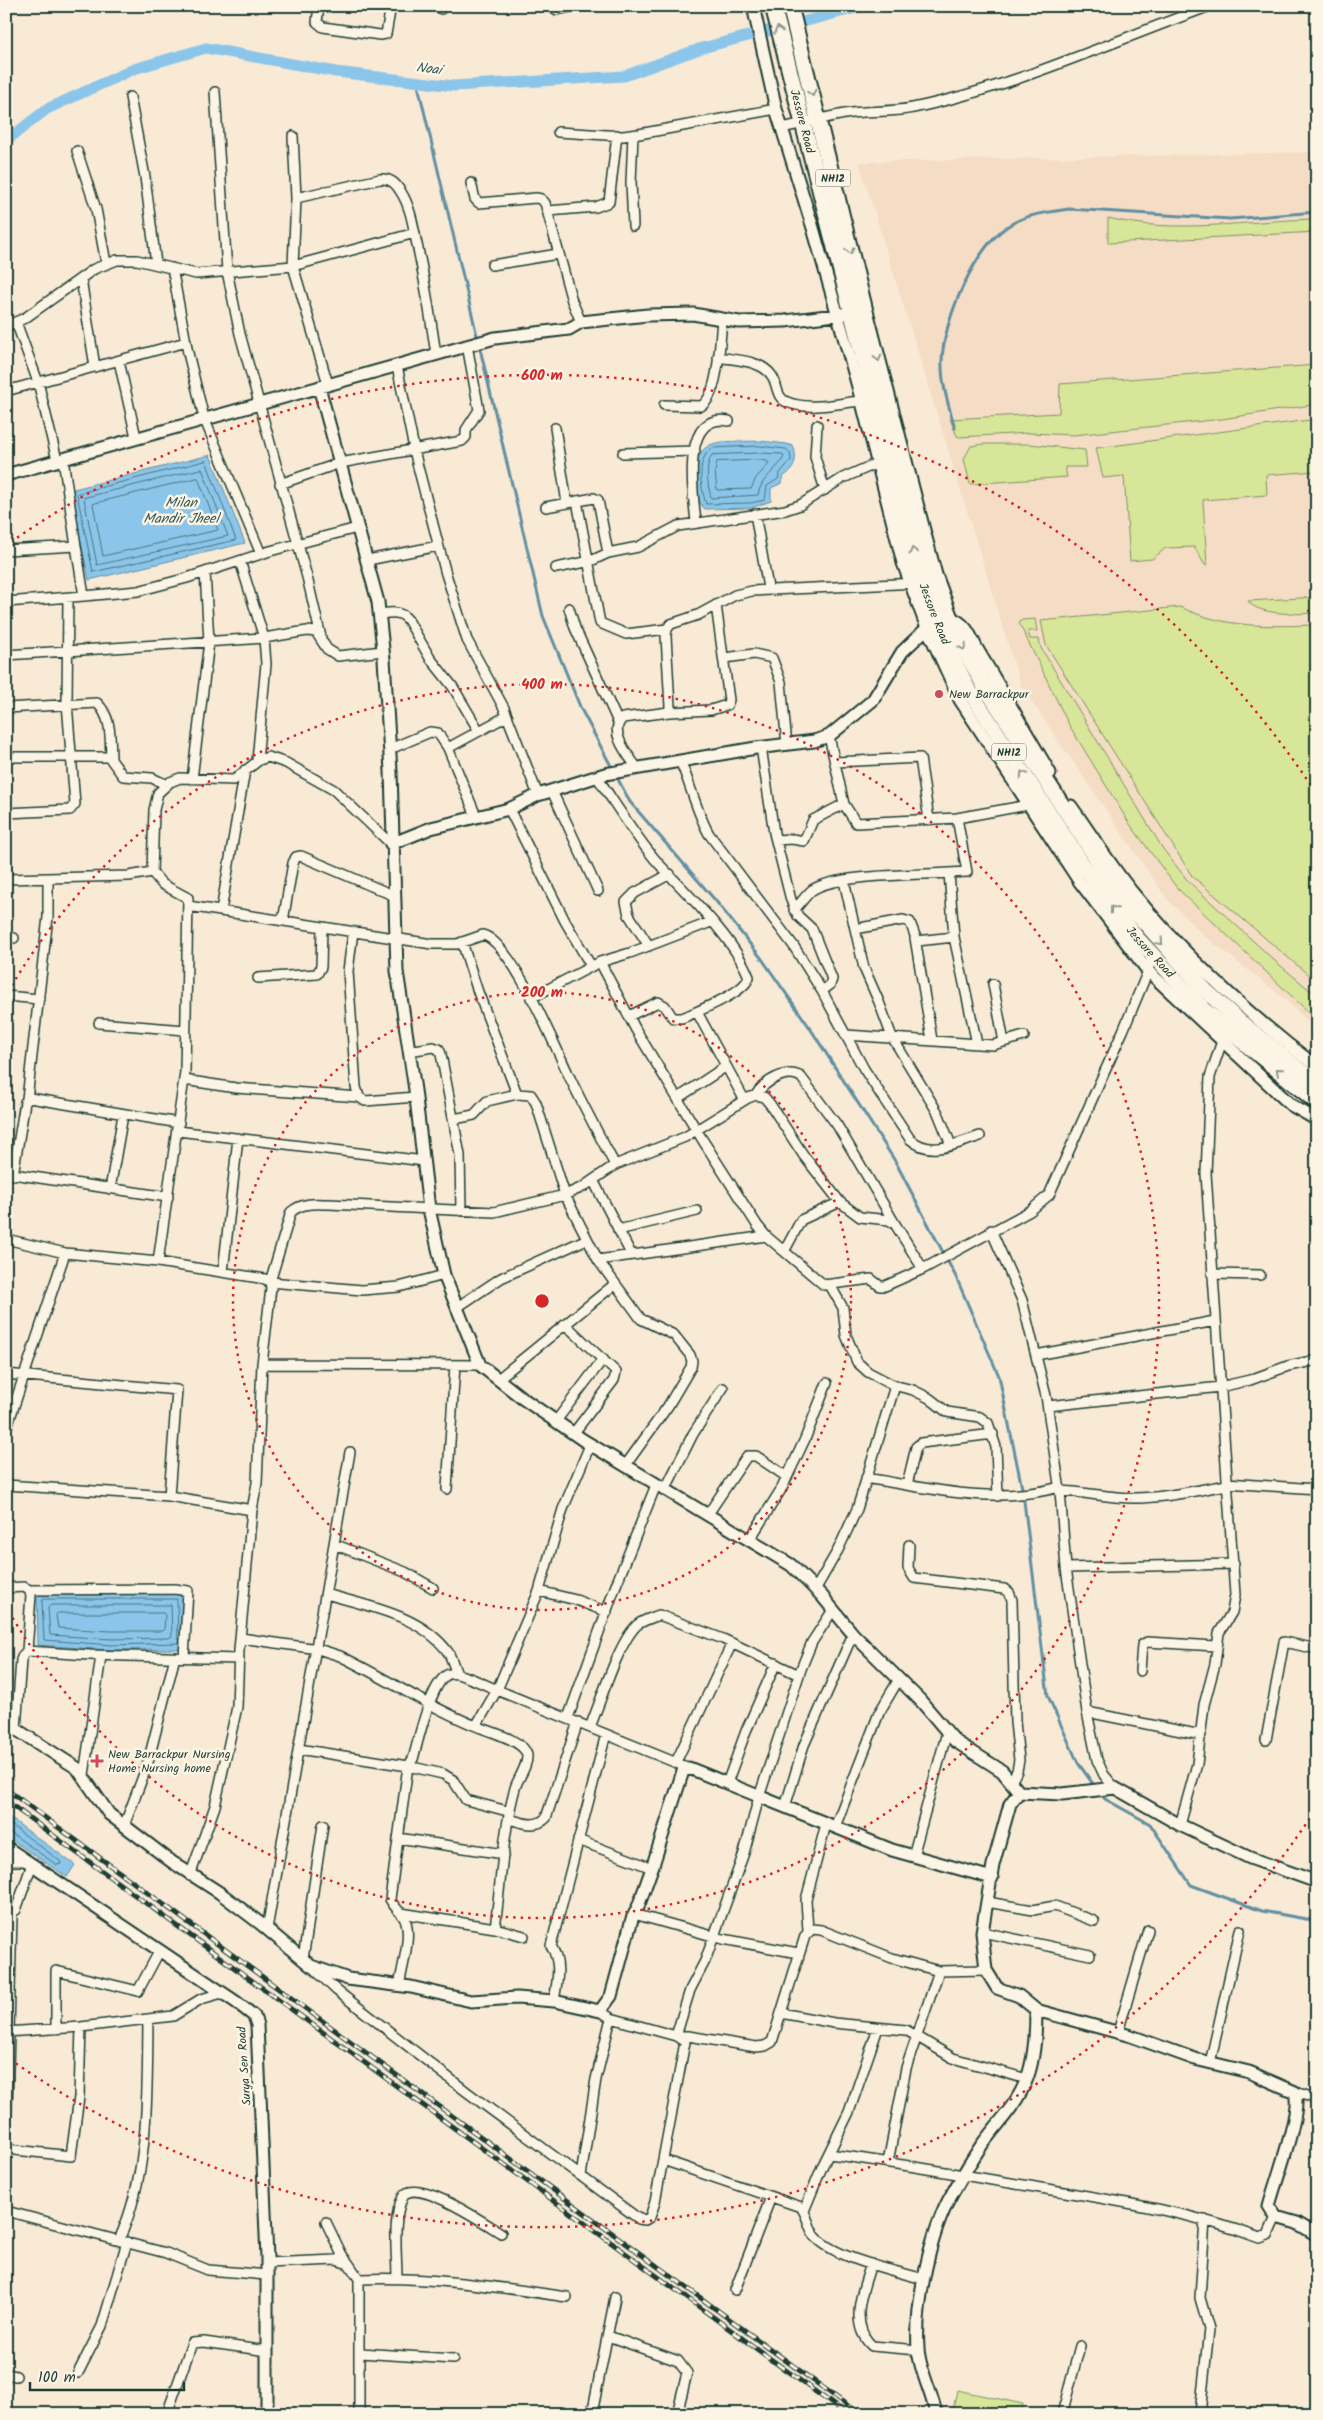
<svg xmlns="http://www.w3.org/2000/svg" width="1323" height="2420" font-family="Kalam,sans-serif">
<rect width="100%" height="100%" fill="#f9ead6"/>
<filter id="ink" filterUnits="userSpaceOnUse"><feTurbulence type="fractalNoise" baseFrequency=".02" numOctaves="2"/><feDisplacementMap in="SourceGraphic" scale="10" xChannelSelector="R" yChannelSelector="G"/><feConvolveMatrix kernelMatrix="1 2 1 2 8 2 1 2 1" color-interpolation-filters="sRGB"/></filter>
<g filter="url(#ink)">
<path fill="#f5dcc5" d="M1317 152V1031L1285 999 1202 934 1167 899 1021 686 859 162Z"/>
<path fill="#d8e699" stroke="#7c9266" d="M1108 218C1176 235 1248 220 1317 219V232L1108 243Z
M1317 365V404L1222 419 1074 435 1029 433 960 437 957 436 950 419 1059 413 1060 384Z
M1317 419V471L1266 475 1267 495 1203 500 1207 565H1205L1194 547 1166 548 1152 559 1130 561 1124 476 1103 478 1096 448Z
M983 444H1030L1085 450 1087 467H1065L1067 477 970 484 964 459 971 446Z
M1317 597V613C1300 614 1258 616 1248 601Z
M1180 607C1228 629 1266 626 1317 625V982L1192 876 1046 645 1041 621Z
M1035 619 1037 631H1028L1030 639H1039L1041 648 1163 849 1188 881 1275 961 1317 996V1020L1177 888 1129 823 1069 725 1019 623 1022 620Z
M957 2390 1023 2404 1021 2414H952Z"/>
<path fill="#8bc6ea" stroke="#608fa1" d="M760 441 787 444 793 446C798 457 795 470 784 476L782 483 771 488V501L751 508 705 509C697 503 698 489 697 479 693 433 726 443 760 441Z
M210 455 245 543 89 580 70 490Z
M37 1594H184L183 1649 111 1650 38 1645Z
M6 1815 75 1865 67 1877 6 1836Z"/>
<g fill="none" stroke-linecap="round" stroke-linejoin="round">
<path stroke="#4a747d" stroke-width="1" d="M760 446 786 449 790 453 791 460 780 473 778 479 767 486 765 500 750 503 706 504C701 488 695 457 713 448Z
M760 453 782 454 784 457C776 472 761 477 758 495L711 498C708 485 704 467 712 455Z
M760 460 767 461 769 464 756 478 751 489 717 490 715 472 717 462Z
M206 461 236 540 93 572 77 494Z
M202 469 228 536 97 565 84 498Z
M198 478 218 530 103 556 93 504Z
M44 1599H177L178 1643 111 1645 44 1640 42 1601Z
M51 1605H171L172 1636 169 1638 111 1639 50 1635 48 1608Z
M58 1613H163L165 1615 164 1629 162 1631H111L58 1628 56 1615Z
M6 1821 60 1861 61 1864 57 1865 11 1833 6 1832"/>
<path stroke="#608fa1" stroke-width="3" d="M417 81 543 616 581 709 630 802 715 900 762 959 808 1025 895 1161 956 1277 999 1376 1023 1493 1048 1696 1078 1763 1096 1788
M955 428C949 407 941 383 942 361 943 321 976 242 1013 223 1029 214 1050 212 1069 209L1230 219 1317 212
M1100 1793 1105 1799 1150 1824 1191 1885 1262 1911 1317 1921"/>
<path stroke="#8bc6ea" stroke-width="11" d="M6 141 47 109 134 69 206 48 336 72 454 86 624 76 702 48 864 6"/>
<defs>
<path id="street" d="M319 6 317 22 323 27 380 35 386 34 391 6
M551 6 557 10 576 6
M441 9V6
M215 92 227 271 240 334 307 577 321 637
M130 97 145 177 156 264
M782 128C806 123 828 116 852 113 872 111 893 112 913 108 1014 87 1113 41 1210 6
M558 132 623 136 639 134 776 109
M293 136 296 198 293 266 415 233
M77 151 96 209 106 263
M471 183 475 199 479 203 536 198 541 199 545 203 572 301 581 322
M296 198 380 179C391 178 396 184 401 192 410 206 413 224 416 240 425 278 430 316 436 354
M548 211 596 207 609 202 617 135
M633 226 631 182 633 135
M492 265 558 254
M172 268 188 353 204 418 261 554
M81 279 95 367
M16 322 38 382 57 460
M6 326 25 318 94 269 117 260H137L196 274 293 266 328 384
M718 357C734 360 762 360 772 376 778 385 776 398 787 402 808 411 839 403 861 401
M119 361 136 437
M397 366 417 463 446 574 467 640 504 708 538 795
M6 391 186 342
M664 405 701 406C719 396 720 339 722 319
M817 425 815 457 825 490
M555 428 567 503
M623 453 695 451
M63 459 76 546
M280 484 340 463 462 441 466 437V430L479 410 467 345
M577 501 600 623 626 634 667 629
M546 507 594 498 598 500 608 553
M755 514 768 588
M696 522C693 494 680 411 729 421
M6 550 76 546 84 596 138 591 187 578 270 551 357 528
M368 560 438 546
M240 561 264 638 266 664 257 761
M556 568 591 561 608 553 638 547 678 526 785 510 800 505 843 478 882 461
M6 602 84 596
M569 608 575 628 618 722
M379 614C390 613 400 610 408 620L430 658 453 687 479 731
M6 655 264 638 307 631 316 632 327 649 338 656 383 651
M725 658 754 654 772 658 781 682 787 745
M6 708 97 703C112 717 110 738 111 758
M669 712 711 710 727 705 729 700 716 605
M829 736 844 804 856 823 957 818 967 872 949 873 954 937 977 1044
M761 747 774 833 791 900 798 916 812 929 832 979 830 985 822 991
M448 748 507 716
M390 749 430 732 438 733 448 748 476 816
M6 757H109L123 776 152 778 167 785
M680 761C691 785 696 811 709 834L793 945 822 991 864 1069 910 1139C931 1158 957 1143 980 1136
M835 762 920 758 929 820
M637 768C629 756 607 731 623 718L669 712 670 707 666 636 667 629 671 624 698 615 735 595 752 591 917 583
M597 777C617 806 636 838 659 864 688 895 734 938 749 977 745 993 698 1011 682 1018H673L665 1006 658 1002 629 1016
M192 779 209 642 205 572
M552 791 598 891
M509 809 565 921 591 966
M6 813 70 810 75 804 67 703 68 598
M957 818 1028 805
M776 840 792 839 804 841 813 820 844 804
M6 879 129 876 152 872
M844 881 864 968 879 1002 892 1037 938 1113 951 1145
M188 906 432 944H457L483 935C512 942 557 1051 571 1080 585 1109 600 1137 615 1165
M794 910C800 904 806 895 812 890 835 874 918 875 949 873
M221 911 245 770
M283 921 293 863 296 857 301 856 395 896
M855 929 903 920 910 922 917 941 954 937
M353 932 348 971 356 1087 359 1097 365 1101 416 1097
M6 938H14
M915 938 932 1040
M462 942 478 992 517 1094
M649 946 629 915 626 902 635 893 670 874
M600 962 636 1030 702 1139 757 1225 766 1236 824 1285 871 1279 880 1286H885L923 1269 1030 1211 1049 1195 1123 1031 1148 971 1152 954
M258 978 317 974 321 967 322 928
M993 984 1004 1042
M6 996 39 999
M531 998 600 962 630 953 711 922
M697 1012 744 1099
M99 1023 185 1030
M846 1035 993 1045 1024 1036
M409 1051 433 1047 439 1049 441 1054 460 1155 461 1211
M184 1080 236 1088 359 1097
M756 1095C764 1082 786 1068 801 1077L837 1125 895 1224
M678 1098 725 1067
M27 1099 48 917V878
M454 1119 474 1115 487 1101 517 1094 531 1095 536 1103 565 1195 598 1260 641 1319 674 1335 690 1355 692 1361 691 1367 668 1406 625 1466
M178 1131 424 1161
M6 1173 168 1197
M13 1175 25 1102 30 1098 179 1123
M593 1180 631 1254
M110 1189 123 1115
M618 1230 697 1211
M991 1230 1022 1300 1046 1396 1060 1491 1066 1568 1087 1712 1097 1760 1104 1775 1115 1788
M6 1239 65 1253
M785 1250 801 1220 840 1202
M598 1260 766 1236
M223 1272 238 1138
M1212 1274 1260 1275
M444 1275 399 1287 362 1290 270 1282 291 1212C303 1202 315 1204 329 1204L494 1212 565 1195 583 1187 615 1165 685 1137 748 1098 756 1095 764 1097 770 1104 804 1156 840 1202 860 1217 889 1220 895 1224 923 1269
M456 1308 501 1278 587 1239
M566 1325 616 1372 614 1380 573 1434
M1036 1355 1215 1321
M262 1364 480 1365
M6 1374 177 1390 169 1496 6 1485
M498 1379 615 1284
M893 1385 913 1390 929 1398 947 1412 980 1417 988 1423 996 1447 998 1496
M1048 1406 1220 1387 1250 1380 1288 1366 1317 1360
M556 1421 603 1359
M6 1430 65 1253 158 1262
M866 1478C932 1489 994 1505 1060 1487
M1227 1483 1317 1489
M907 1485 916 1447 921 1443 993 1434
M447 1489 455 1365
M665 1490 693 1434 723 1388
M1060 1491C1085 1492 1110 1498 1134 1498 1166 1498 1197 1490 1227 1485
M169 1496 252 1510
M708 1514 747 1456H756L787 1477
M750 1539 782 1488 805 1439 827 1383
M334 1544 405 1572 433 1588
M909 1545 908 1568 914 1578 1004 1589 1009 1592 1012 1600 1015 1722 1019 1760 1017 1771 1011 1782
M1066 1568 1234 1564
M6 1588 24 1587 29 1590 31 1595 27 1651
M29 1590 175 1589 188 1591 184 1657
M815 1590 838 1550 857 1509 894 1389 893 1385 868 1372 857 1362 846 1335 843 1308 830 1285
M539 1591 576 1600 607 1612
M326 1594C367 1606 421 1615 448 1652 452 1659 454 1667 457 1674
M833 1610 812 1642 801 1669 759 1797 744 1853 705 1961 690 1990 676 2036H688L756 2047 765 2046 772 2042 805 1936 812 1929 821 1930 892 1958 939 1971 986 1970
M241 1638 318 1649 340 1656C386 1678 428 1707 476 1726 488 1731 524 1740 527 1755 528 1766 518 1778 515 1788 503 1832 501 1881 495 1928
M1140 1671 1142 1645 1147 1642 1216 1646
M1087 1712 1201 1735
M568 1718 616 1585 656 1485
M476 1726 497 1690 689 1768
M590 1727C601 1701 618 1643 637 1625 643 1620 652 1618 659 1615L723 1639 799 1675
M16 1729 21 1660 23 1655 27 1651 90 1655 239 1659
M1266 1740 1284 1642 1317 1649
M298 1749 408 1766 413 1759C418 1742 431 1680 449 1674 458 1671 488 1686 497 1690L539 1591 563 1509 590 1445
M676 1762 732 1643
M84 1775 101 1656
M727 1783 746 1731 776 1663
M785 1807 804 1745 853 1634
M509 1819C522 1822 535 1829 546 1818L578 1722
M1180 1825 1197 1764 1204 1705 1215 1664 1219 1633 1232 1612 1235 1595 1206 1174 1210 1077 1222 1041 1225 1037
M124 1826 147 1766 175 1657
M835 1827 879 1713 899 1679
M398 1838 504 1854
M578 1840 652 1868
M913 1856 947 1732
M6 1861H26
M190 1876 215 1806 237 1707 239 1650 252 1510 257 1483 262 1364 271 1288 270 1282 265 1279 158 1262 185 1072 188 898 162 884 152 872 154 810 158 793 170 782 180 778 234 780 259 760 268 757 286 763 334 790 391 844
M987 1902 1033 1910 1055 1906 1094 1921
M401 1913 495 1928 524 1936
M634 1914 723 1939 798 1953
M7 1915 16 1910 32 1864
M267 1929 350 1452
M808 1931 806 1900 826 1824
M982 1932 1090 1955
M303 1959 323 1825
M312 1967 336 1990 467 2092 639 2219 645 2220 650 2217 655 2202 685 2042 676 2036 611 2018 600 2011
M399 1986C402 1969 411 1937 406 1922 403 1913 394 1908 390 1899L408 1766 443 1774 453 1780 466 1800 511 1812
M554 2001C557 1982 562 1963 551 1946L606 1734
M781 2013 834 2023 906 2030 953 2058 1027 2079
M56 2029V1971L138 1991 160 1950
M6 2032 81 2027 173 2016 201 1999 222 1993
M1118 2032 1148 1930
M1210 2063 1240 1930
M1295 2092 1317 2099
M6 2149 12 1914
M6 2149 71 2156 79 2097 81 2027
M829 2154C898 2163 966 2176 1035 2187 1112 2200 1187 2211 1260 2238L1268 2235 1276 2217
M663 2160 801 2207C808 2216 808 2227 815 2236 833 2258 896 2271 924 2279
M888 2162 906 2068 939 1971
M581 2176 596 2079 611 2018
M6 2211 166 2253 208 2270 267 2275
M804 2211 822 2167 849 2112 878 2028
M326 2222 342 2255 349 2264
M119 2240C150 2172 147 2093 148 2019
M267 2263 336 2260 349 2264 359 2279
M871 2264C863 2289 848 2324 872 2346L918 2350
M397 2278C397 2256 392 2217 403 2197 414 2175 486 2224 501 2233
M735 2290 771 2197
M608 2336 678 2361 687 2373 677 2414
M360 2353 453 2359
M78 2373 102 2326 127 2242
M6 2374 16 2376
M167 2414 192 2343 204 2342 267 2351
M359 2414V2279C429 2276 498 2287 567 2297
M592 2414 615 2297
M1062 2414 1080 2346
M1200 2414 1209 2329 1200 2298 1205 2220"/>
<path id="secondary" d="M753 6 776 109 813 228 857 383 903 563 927 628 960 700 1079 881 1148 971 1291 1105 1317 1120
M319 387 378 602 384 659 391 771 397 971 415 1090 429 1209 444 1275 480 1365 522 1398 583 1440 791 1565 822 1596 853 1634 920 1700 955 1741 1002 1771 1019 1792
M6 475 495 338 569 329 581 322 648 315 693 314 739 322 785 321 844 314
M949 617C965 623 969 632 976 647L1050 773
M1071 806C1091 834 1110 865 1132 892 1186 958 1250 1016 1317 1067
M391 844 431 828 509 809 538 795 605 774 756 748 814 741 829 736 873 700 902 652 927 628
M6 1723 77 1768 109 1814 172 1862 220 1893 261 1924 311 1966 348 1979 411 1987 471 2001 517 1998 554 2001 600 2011 611 1996 632 1919 638 1907 652 1868 683 1771 689 1768 892 1850 992 1878
M6 1847 236 2002 254 2016 257 2025 267 2258V2414
M1036 2010 1131 2036 1195 2059 1249 2072 1295 2092C1302 2112 1275 2182 1269 2206L1276 2217 1297 2223 1317 2235
M936 2414C932 2392 919 2370 918 2348 915 2305 930 2232 952 2194 961 2178 971 2161 981 2146 997 2124 1016 2106 1026 2081 1034 2062 1036 2030 1036 2010L1019 1996 997 1988 986 1970 982 1932 993 1865 1010 1804 1019 1792 1062 1794 1115 1788 1180 1825 1250 1858 1317 1882"/>
<g id="highway">
<path id="s1" d="M773 6 915 560C929 604 946 646 967 687L1083 865 1136 937 1204 1010 1317 1102"/>
<path d="M790 6 865 311 924 538 934 575 954 629 982 682 1121 896 1205 990 1239 1021 1317 1084"/>
</g>
</defs>
<use href="#street" stroke="#1f3d34" stroke-width="12"/>
<use href="#secondary" stroke="#1f3d34" stroke-width="15"/>
<use href="#highway" stroke="#1f3d34" stroke-width="19"/>
<use href="#street" stroke="#fcf5e5" stroke-width="9"/>
<use href="#secondary" stroke="#fcf5e5" stroke-width="11"/>
<use href="#highway" stroke="#fcf5e5" stroke-width="15"/>
<defs>
<path id="rail" d="M6 1789 859 2414
M6 1801 846 2414"/>
</defs>
<use href="#rail" stroke="#1f3d34" stroke-width="5"/>
<use href="#rail" stroke="#fcf5e5" stroke-width="3" stroke-dasharray="9" stroke-linecap="butt"/>
</g>
<defs><path id="oneway-chevron" d="M-2-3.5L2.5 0L-2 3.5" fill="none" stroke-width="1.6" stroke-linecap="round" stroke-linejoin="round" transform="scale(1.25)"/></defs>
<g stroke="#8e998c">
<use href="#oneway-chevron" transform="translate(778 30) rotate(-104)"/>
<use href="#oneway-chevron" transform="translate(812 93) rotate(75)"/>
<use href="#oneway-chevron" transform="translate(850 251) rotate(76)"/>
<use href="#oneway-chevron" transform="translate(878 358) rotate(75)"/>
<use href="#oneway-chevron" transform="translate(913 551) rotate(-105)"/>
<use href="#oneway-chevron" transform="translate(963 647) rotate(64)"/>
<use href="#oneway-chevron" transform="translate(1023 774) rotate(-123)"/>
<use href="#oneway-chevron" transform="translate(1113 909) rotate(-126)"/>
<use href="#oneway-chevron" transform="translate(1160 942) rotate(48)"/>
<use href="#oneway-chevron" transform="translate(1279 1071) rotate(-139)"/>
</g>
</g>
<g fill="none" stroke="#d62828" stroke-width="2.5" stroke-dasharray="2.5 5">
<circle cx="542" cy="1301" r="309"/>
<path d="M8 992A617 617 0 1 1 8 1610"/>
<path d="M1314 1812A926 926 0 0 1 11 2060M11 542A926 926 0 0 1 1314 790"/>
</g>
<g fill="#d1495b" stroke="#fcf5e5" stroke-width="2">
<circle cx="939" cy="694" r="5"/>
<path d="M94.5 1753.5h5v5h5v5h-5v5h-5v-5h-5v-5h5z"/>
</g>
<g text-anchor="middle" stroke-width="5" stroke-linejoin="round" paint-order="stroke">
<g fill="#fcf5e5" stroke="#617469" stroke-width="1">
<rect x="815.5" y="169.5" width="35" height="17" rx="4"/>
<rect x="991.5" y="743.5" width="35" height="17" rx="4"/>
</g>
<g font-size="11" font-weight="bold" fill="#1f3d34">
<text x="833" y="182">NH12</text>
<text x="1009" y="756">NH12</text>
</g>
<g font-size="12" fill="#1f3d34" stroke="#fcf5e5">
<text dy="4" stroke="none"><textPath href="#s1" startOffset="119">Jessore Road</textPath></text>
<text dy="4" stroke="none"><textPath href="#s1" startOffset="629">Jessore Road</textPath></text>
<text dy="4" stroke="none"><textPath href="#s1" startOffset="1032">Jessore Road</textPath></text>
<text transform="translate(244 2066) rotate(-94)" y="4">Surya Sen Road</text>
</g>
<g font-size="12" fill="#1f3d34" stroke="#fcf5e5" text-anchor="start">
<text x="949" y="698">New Barrackpur</text>
<text x="108" y="1758">New Barrackpur Nursing<tspan x="108" dy="14">Home Nursing home</tspan></text>
</g>
<g font-size="14" font-style="italic" fill="#355858" stroke="#fcf5e5">
<text transform="translate(429 68) rotate(7)" y="5">Noai</text>
<text x="181" y="507">Milan<tspan x="181" dy="16">Mandir Jheel</tspan></text>
</g>
</g>
<circle cx="542" cy="1301" r="8" fill="#d62828" stroke="#fcf5e5" stroke-width="2.5"/>
<g font-size="15" text-anchor="middle" font-weight="bold" fill="#d62828" stroke="#fcf5e5" stroke-width="5" stroke-linejoin="round" paint-order="stroke">
<text x="542" y="380">600 m</text>
<text x="542" y="689">400 m</text>
<text x="542" y="997">200 m</text>
</g>
<rect width="1323" height="2420" fill="none" stroke="#fcf5e5" stroke-width="25"/>
<rect x="12" y="12" width="1298" height="2395" fill="none" stroke="#1f3d34" stroke-width="2" filter="url(#ink)"/>
<path d="M30 2382v8h154v-8" fill="none" stroke="#1f3d34" stroke-width="2.5"/>
<text x="38" y="2382" font-size="15" fill="#1f3d34" stroke="#fcf5e5" stroke-width="4" paint-order="stroke">100 m</text>
</svg>
